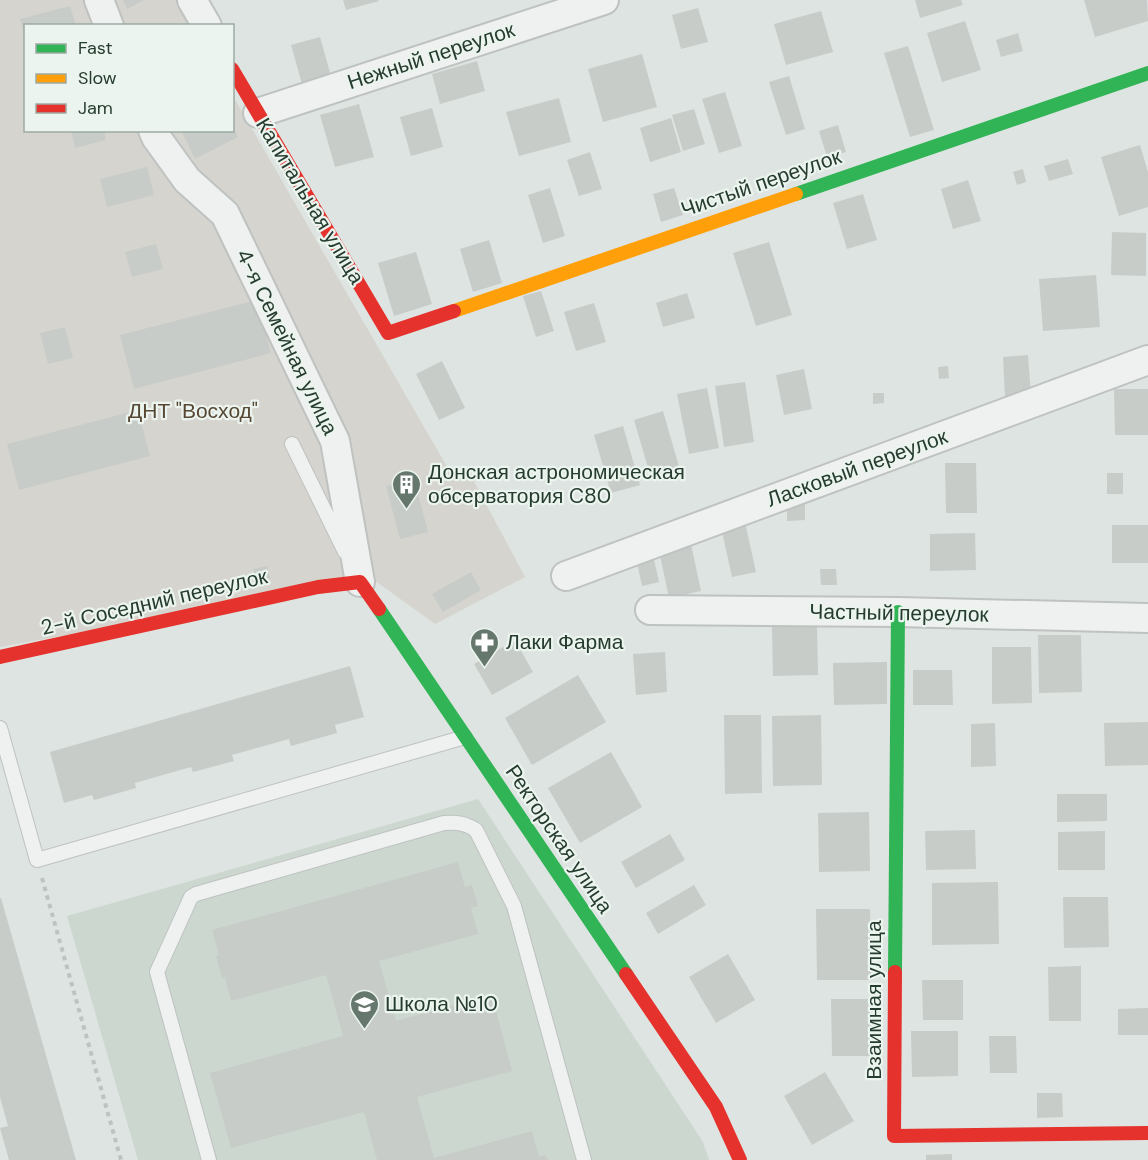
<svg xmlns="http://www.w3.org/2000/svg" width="1148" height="1160" font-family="'DM Sans',sans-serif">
<rect width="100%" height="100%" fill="#dee4e1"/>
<path fill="#ccd7d0" d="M478 799 703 1142 709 1160H138L67 916Z"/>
<path fill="#d6d4ce" d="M0 0H177L192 25 26 26V130H232L233 96 453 477 469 472 525 577 435 624 374 580 0 647Z"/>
<path fill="#c7ccc9" d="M123 0H144L127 9Z
M343 0H378L379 1 346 10Z
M915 0H961L963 5 920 18Z
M1084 0H1147L1148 21 1095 37Z
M70 6 76 26H26L25 36 20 19Z
M698 8 708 42 681 49 672 15Z
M821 11 833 52 786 65 774 24Z
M965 21 981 70 942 82 927 33Z
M1018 33 1023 51 1001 57 996 40Z
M320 37 331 76 302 84 291 45Z
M908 46 934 130 910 137 884 53Z
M642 54 657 107 603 122 588 69Z
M477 61 485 91 440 104 432 74Z
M789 76 805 129 786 135 769 82Z
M725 92 742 146 719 153 702 99Z
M559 98 571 142 519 156 506 112Z
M359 104 374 157 335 167 320 115Z
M432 108 443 147 411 156 400 117Z
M694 109 705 144 683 151 672 115Z
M671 118 681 152 650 162 640 128Z
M232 125 238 137 195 159 181 130H232Z
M838 125 846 152 827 157 819 131Z
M71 130H104L106 140 75 148Z
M1140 145 1148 172V207L1119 216 1101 157Z
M590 152 602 189 579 196 567 160Z
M1068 159 1073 174 1049 181 1044 166Z
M147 167 154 195 107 207 100 179Z
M1023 169 1026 182 1017 185 1013 172Z
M968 180 981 221 953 229 941 189Z
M550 188 565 236 543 243 528 195Z
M674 188 683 215 661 222 653 194Z
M863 194 877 240 847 249 833 203Z
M1112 232 1146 233V276L1111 275Z
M489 240 502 283 473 292 460 249Z
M769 242 792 315 756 326 733 253Z
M156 244 163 269 132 277 125 252Z
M416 252 432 304 394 316 378 263Z
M1096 275 1100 327 1043 331 1039 279Z
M541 291 554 331 536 337 523 296Z
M687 293 695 318 663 327 656 303Z
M257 300 271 353 134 389 120 335Z
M594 303 606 342 576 351 564 312Z
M65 327 73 358 48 364 40 333Z
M1028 355 1031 395 1005 397 1003 357Z
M442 361 465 408 439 420 416 374Z
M948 366 949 378 939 379 938 367Z
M804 369 812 409 784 415 776 375Z
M745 382 754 442 724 447 715 386Z
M707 388 719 448 689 454 677 394Z
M1114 389H1148V435H1115Z
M873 393H884V403L873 404Z
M138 410 150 456 19 490 7 444Z
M663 411 680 470 651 478 634 420Z
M623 426 640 485 611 493 594 435Z
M945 463H976L977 513H946Z
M1107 473H1123V494H1107Z
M414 478 428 532 400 539 386 486Z
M546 490H556L557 501H547Z
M787 498H805V520L787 521Z
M745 522 756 572 732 577 721 527Z
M1112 525H1148V563H1112Z
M975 533 976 570 930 571V534Z
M691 544 701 591 669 598 659 551Z
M654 559 659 582 642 586 637 562Z
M267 566 270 579 257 583 253 569Z
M820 569H836L837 585H821Z
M471 572 481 590 443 612 432 594Z
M817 625 818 675 773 676 772 626Z
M1038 635H1081L1082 692 1039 693Z
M515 640 533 672 492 695 474 664Z
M992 647H1031L1032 703 992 704Z
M665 652 667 692 636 695 633 654Z
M887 662V704L834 705 833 663Z
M350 666 364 717 335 725 337 733 291 746 289 739 232 755 234 761 193 772 191 767 135 783 136 788 94 800 92 795 64 803 50 752Z
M913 670H952L953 705H913Z
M578 675 606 722 532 765 505 718Z
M724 715H761L762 793 725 794Z
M821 715 822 785 773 786 772 716Z
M1148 722V765L1105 766 1104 723Z
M995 723 996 766 971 767V724Z
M611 752 642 807 580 843 548 788Z
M1057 794H1107V821L1057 822Z
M869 812 870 871 819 872 818 813Z
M975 830 976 869 926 870 925 831Z
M1105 831V870H1058V832Z
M670 834 685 860 636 888 621 862Z
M458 862 465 887 472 885 478 906 471 908 478 934 379 961 396 1021 492 995 512 1071 417 1097 434 1158 532 1131 539 1157 546 1155 548 1160H377L364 1112 231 1148 210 1073 343 1036 326 975 231 1001 225 977 222 978 216 956 219 955 212 930Z
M998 882 999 944 932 945V883Z
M694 885 706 905 658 934 646 913Z
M1063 897H1108L1109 947 1064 948Z
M0 898H1L76 1160H9L0 1128 8 1126 0 1097Z
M816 909H870L872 980H817Z
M728 954 755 1000 716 1023 689 977Z
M1081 966V1021H1049L1048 967Z
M922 980H963V1020H923Z
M831 999H876V1056H832Z
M1148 1008V1035H1118V1009Z
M911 1031H958V1076L912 1077Z
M989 1036H1016L1017 1073H990Z
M825 1072 854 1121 812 1145 784 1096Z
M1037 1093H1062L1063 1117 1037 1118Z
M952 1154V1160H926V1155Z"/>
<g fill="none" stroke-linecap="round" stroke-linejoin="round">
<defs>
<path id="lane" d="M292 444 345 552
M0 728 37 860 465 737
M209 1160 157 972 191 897 196 894 444 823C457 822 465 823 476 830L514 906 584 1160"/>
<path id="street" d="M99 0 109 26
M192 0 207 26
M258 113 604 0
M153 130 156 137 187 180 225 214 335 441 360 582
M566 576 1148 360
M650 610 898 612 1148 618"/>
</defs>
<use href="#lane" stroke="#bec2c0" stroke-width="16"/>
<use href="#street" stroke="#bec2c0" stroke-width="32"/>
<path stroke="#bec3bf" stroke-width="4" stroke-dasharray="4.5 4.5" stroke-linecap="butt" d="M42 878 121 1160"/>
<use href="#lane" stroke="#eef1ef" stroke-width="14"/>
<use href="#street" stroke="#eef1ef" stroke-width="28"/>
<path stroke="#30b455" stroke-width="14" d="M796 194 1148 73
M379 609 626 974
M895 972 898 612"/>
<path stroke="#ff9f0a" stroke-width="14" d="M454 311 796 194"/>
<path stroke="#e5322d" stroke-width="14" d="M232 69 388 333 454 311
M0 657 318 587 360 582 379 609
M895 972 894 1136 1148 1133
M626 974 716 1107 740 1160"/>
</g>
<defs>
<symbol id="building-pin" viewBox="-11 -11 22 30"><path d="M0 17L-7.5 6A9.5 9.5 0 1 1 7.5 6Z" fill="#66776d" stroke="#ebf4ee"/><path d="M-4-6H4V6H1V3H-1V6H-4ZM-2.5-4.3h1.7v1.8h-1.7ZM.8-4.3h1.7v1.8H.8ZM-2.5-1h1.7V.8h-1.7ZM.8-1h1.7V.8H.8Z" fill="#fff"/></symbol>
<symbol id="pharmacy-pin" viewBox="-11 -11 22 30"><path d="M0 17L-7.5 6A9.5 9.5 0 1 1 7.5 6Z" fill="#66776d" stroke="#ebf4ee"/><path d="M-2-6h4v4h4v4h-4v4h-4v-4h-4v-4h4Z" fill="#fff"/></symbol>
<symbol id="school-pin" viewBox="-11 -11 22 30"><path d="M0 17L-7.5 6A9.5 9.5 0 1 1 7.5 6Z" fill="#66776d" stroke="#ebf4ee"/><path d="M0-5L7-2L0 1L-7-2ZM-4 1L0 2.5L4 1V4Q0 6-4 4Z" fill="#fff"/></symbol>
</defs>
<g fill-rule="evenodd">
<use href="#building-pin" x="390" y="468" width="33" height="45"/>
<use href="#pharmacy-pin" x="468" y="626" width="33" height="45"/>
<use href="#school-pin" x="348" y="988" width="33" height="45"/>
</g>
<g text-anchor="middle" stroke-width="4.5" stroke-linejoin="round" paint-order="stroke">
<g font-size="21" fill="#263c2f" stroke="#ebf4ee">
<text transform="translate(431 56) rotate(-18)" y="7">Нежный переулок</text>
<text transform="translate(761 183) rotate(-19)" y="7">Чистый переулок</text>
<text transform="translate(310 201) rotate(59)" y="7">Капитальная улица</text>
<text transform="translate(287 342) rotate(64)" y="7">4-я Семейная улица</text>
<text transform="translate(857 468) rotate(-20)" y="7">Ласковый переулок</text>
<text transform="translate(154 602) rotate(-13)" y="7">2-й Соседний переулок</text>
<text transform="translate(899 613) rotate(1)" y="7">Частный переулок</text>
<text transform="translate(559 839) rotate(56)" y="7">Ректорская улица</text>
<text transform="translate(874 1000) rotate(-90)" y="7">Взаимная улица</text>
</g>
<g font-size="21" fill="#574834" stroke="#ebf4ee">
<text x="193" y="418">ДНТ "Восход"</text>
</g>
<g font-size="21" fill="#263c2f" stroke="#ebf4ee" text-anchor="start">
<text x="428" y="479">Донская астрономическая<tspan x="428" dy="24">обсерватория C80</tspan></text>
<text x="506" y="649">Лаки Фарма</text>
<text x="385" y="1011">Школа №10</text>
</g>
</g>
<rect x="24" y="24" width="210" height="108" fill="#ebf4ee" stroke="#9caaa2" stroke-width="1.5"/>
<rect x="36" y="44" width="30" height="9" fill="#30b455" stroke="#9caaa2" stroke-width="1.5"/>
<text x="78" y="54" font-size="18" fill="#263c2f">Fast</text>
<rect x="36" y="74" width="30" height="9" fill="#ff9f0a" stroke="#9caaa2" stroke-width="1.5"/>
<text x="78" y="84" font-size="18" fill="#263c2f">Slow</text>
<rect x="36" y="104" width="30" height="9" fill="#e5322d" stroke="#9caaa2" stroke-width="1.5"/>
<text x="78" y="114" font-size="18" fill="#263c2f">Jam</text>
</svg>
